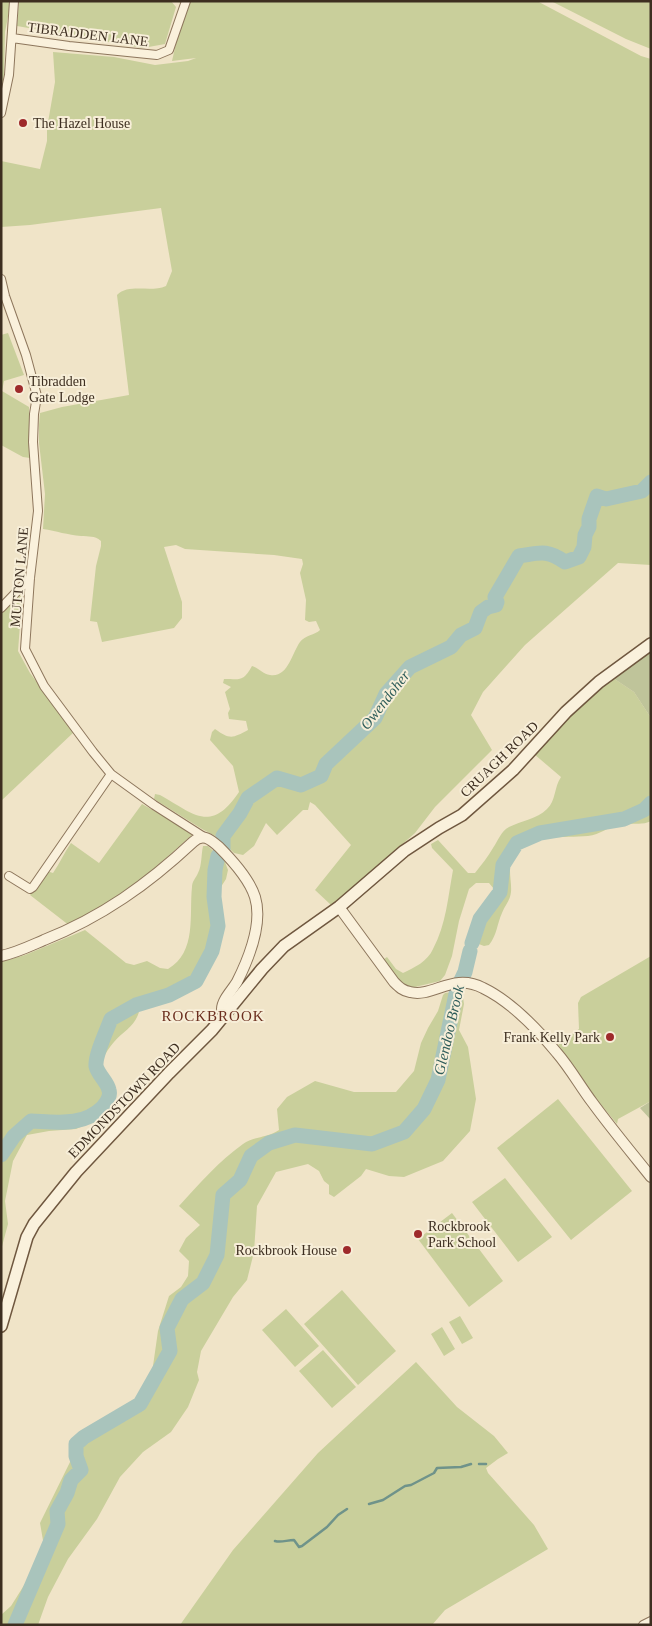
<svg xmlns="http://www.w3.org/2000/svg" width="652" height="1626" font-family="Georgia,serif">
<rect width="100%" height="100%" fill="#f0e4c8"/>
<path fill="#c9cf9b" d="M1 1H11L5 32 4 75 1 90Z
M19 1H171L176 7 165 44 143 48 17 26Z
M175 1H537L641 56 651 59V565L618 563 525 645 483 692 471 715 492 750 435 807 415 833 340 899 331 905 315 890 351 845 315 805 310 802 308 810H303L277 835 266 823 254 846 243 855 234 853 217 837 202 829 154 799 155 794 160 795C194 814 211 834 239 792L233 766 210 740 212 732 215 729C230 740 233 738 248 730L246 721 229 719 228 713 230 709 225 692 231 687 223 683 224 679C241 679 243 682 252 666 259 668 263 674 270 675 288 678 292 653 300 642 305 635 315 635 320 630L316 621 309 622 305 620 306 600 300 573 303 564 302 559 274 555 185 549 176 545 164 547 182 602V618L174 628 102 642 97 622 90 621 96 566 101 546V541C94 535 89 537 81 536 68 535 56 531 43 529L45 494 39 443V425L40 413 62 407 129 395 117 295C129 283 151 293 166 286L172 271 161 208 30 225 1 227V161L40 169 47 141V128L55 82 53 52 114 57 155 65 188 61 196 58 172 61 185 4Z
M551 1H651V49L626 39Z
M8 333 24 375 4 381 2 391 29 407 30 458 23 457 1 445V335Z
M20 595 22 599 18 651 30 673 74 732 1 801V614Z
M613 678 634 692 651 718V821C642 826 631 822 620 824 609 826 600 835 588 836 564 838 529 833 513 858 507 868 512 881 511 892 510 901 505 905 502 913 497 924 497 935 489 945L484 946 476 943C473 927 490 906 494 889L489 883H476L469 889 459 921 452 956 445 975 440 981 415 987H408L402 985 381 961 387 957 396 969 403 973C414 968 428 961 433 949 446 925 448 897 453 870L432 848 431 844 438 840 468 873H475C481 865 488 857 493 848 498 841 501 831 509 827 521 821 537 819 547 809 556 801 554 787 561 777L534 754 571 714Z
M142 804 169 819 192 835 139 882 70 926 30 895 47 871 53 873C60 863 64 853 71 843L99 863Z
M203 846H208L225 862 228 870 226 879 219 890 218 902 213 912 215 948 212 961 197 984 188 993 174 999 163 1001 157 1000 140 1008C136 1027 125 1029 114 1042 107 1050 103 1058 99 1067L102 1074 111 1083 114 1093 110 1104 94 1121 76 1129 49 1131 27 1135 13 1161 5 1201 8 1224 1 1250V962L25 955 85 930 126 963 134 965 147 961 160 968 168 969C197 952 189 915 192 887 192 881 196 878 198 873 202 865 201 855 203 846Z
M651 956V1101L618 1119 617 1124 588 1089 558 1045 579 1029 578 1003 581 997Z
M462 991 464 1004 459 1030 468 1047 476 1099 470 1131 443 1161 404 1177 389 1176 366 1169 361 1176 334 1197 329 1194V1185L324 1181 319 1171 308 1164 276 1172 257 1206 254 1252 247 1280 233 1297 201 1351 197 1372 199 1380 188 1407 171 1432 143 1452 120 1477 97 1519 68 1559 48 1597 38 1625H1V1615L11 1606 45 1552 40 1523 71 1460 73 1446 77 1435 125 1407 144 1391 152 1373 158 1331 169 1296 181 1287 188 1276 189 1261 179 1251 186 1238 200 1225 179 1206C199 1184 219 1161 243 1144 254 1136 268 1138 279 1130L277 1109 287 1097 315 1081 354 1092H396L414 1071 421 1043 428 1028 438 1011 443 995 445 993Z
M558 1099 632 1191 571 1240 497 1148Z
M505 1178 552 1237 518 1262 472 1202Z
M452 1213 503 1281 469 1307 418 1239Z
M342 1290 396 1351 358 1385 304 1324Z
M286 1309 319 1346 295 1367 262 1330Z
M460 1316 473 1338 462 1344 449 1322Z
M442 1327 455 1349 444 1356 431 1334Z
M323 1350 356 1387 332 1408 299 1371Z
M416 1362 457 1407 494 1436 508 1453 498 1459 486 1468 488 1473 534 1525 548 1549 445 1610 432 1625H180L233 1550 318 1453Z"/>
<path fill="#bfc49a" d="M651 648V718L634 692 613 678Z
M651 1101V1120L640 1108Z"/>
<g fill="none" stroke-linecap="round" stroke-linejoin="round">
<path stroke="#6f938a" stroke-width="2.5" d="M479 1464H486
M369 1504 383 1500 405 1486 411 1485 434 1473 437 1468 461 1467 471 1464
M275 1541C281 1543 287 1540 294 1540L299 1547 302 1546 327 1527 338 1515 347 1509"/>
<path stroke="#a9c4bc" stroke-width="15" d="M472 943 480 919 500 892 503 865 517 843 540 833 624 819 644 810 651 803
M1 1155 14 1136 31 1121C56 1122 83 1127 103 1107 107 1102 111 1096 109 1090 107 1081 98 1075 96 1066 95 1055 107 1030 111 1019L136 1005 169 995 196 981 212 951 218 926 214 897 215 870 218 856 223 850V836L240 813 248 798 277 778 301 785 321 776 326 764 375 718 386 694 410 667 451 647 461 635 475 628 481 612 488 607 496 605 497 602 495 597 519 556C540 553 546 549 565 562L579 557 584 547 585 535 589 527V519L597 496 606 499 642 491 651 482
M15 1625 58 1524 57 1511 67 1493 71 1480 81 1470 76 1456V1444L84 1437 140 1404 170 1351 167 1328 182 1299 203 1283 217 1255 223 1195 240 1180 251 1156 269 1143 295 1135 372 1144 404 1132 424 1109 438 1080 457 989 465 972 470 951"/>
<defs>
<path id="minor" d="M12 38 69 46 157 55 169 50 186 1
M1 113 9 75 14 1
M1 279 5 296 26 355 37 396 34 414 33 442 38 511 30 578 25 649 44 686 93 752 111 774 154 805 204 837
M1 608 30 578
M9 876 30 889 33 887 111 774
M643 1625 651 1621"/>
<path id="tertiary" d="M339 907 394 982C399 987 403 991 410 992 433 998 453 972 483 988 510 1001 538 1030 557 1053 570 1068 580 1086 592 1102 611 1128 631 1152 651 1177
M1 956C16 953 30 946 44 940 102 917 148 884 193 842 203 833 210 839 219 847 232 860 249 878 255 897 263 923 249 958 237 982 233 989 222 1000 222 1009 222 1011 224 1014 225 1016"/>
<path id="secondary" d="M1 1326 27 1237 34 1224 76 1172 169 1073 212 1030 262 969 284 946 339 907 404 851 439 828 462 815 513 770 566 712 599 682 651 644"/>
</defs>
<use href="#minor" stroke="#8d765c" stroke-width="10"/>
<use href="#tertiary" stroke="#8d765c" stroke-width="12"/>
<use href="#secondary" stroke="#6f573f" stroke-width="14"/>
<use href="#minor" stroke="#faf1dc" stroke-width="8"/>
<use href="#tertiary" stroke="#faf1dc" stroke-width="10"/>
<use href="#secondary" stroke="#faf1dc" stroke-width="11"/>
</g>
<g fill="#9e2a2b" stroke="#f7eed8" stroke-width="2">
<circle cx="23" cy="123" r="5"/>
<circle cx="19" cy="389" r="5"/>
<circle cx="610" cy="1037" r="5"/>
<circle cx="418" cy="1234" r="5"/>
<circle cx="347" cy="1250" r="5"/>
</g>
<g text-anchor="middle" stroke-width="4" stroke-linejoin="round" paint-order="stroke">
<g font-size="14" fill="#3d2e20" stroke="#f7eed8">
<text transform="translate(88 34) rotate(7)" y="5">TIBRADDEN LANE</text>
<text transform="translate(19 577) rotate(-85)" y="5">MUTTON LANE</text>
<text transform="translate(499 759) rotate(-44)" y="5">CRUAGH ROAD</text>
<text transform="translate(124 1100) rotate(-46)" y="5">EDMONDSTOWN ROAD</text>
</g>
<g font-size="14" fill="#3d2e20" stroke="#f7eed8" text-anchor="start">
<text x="33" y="128">The Hazel House</text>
<text x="29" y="386">Tibradden<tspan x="29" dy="16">Gate Lodge</tspan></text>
<text x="600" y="1042" text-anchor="end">Frank Kelly Park</text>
<text x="428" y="1231">Rockbrook<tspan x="428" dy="16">Park School</tspan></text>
<text x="337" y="1255" text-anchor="end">Rockbrook House</text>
</g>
<g font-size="15" font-style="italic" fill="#2f5d5a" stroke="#f7eed8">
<text transform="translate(385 700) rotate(-52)" y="5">Owendoher</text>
<text transform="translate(449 1030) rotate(-77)" y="5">Glendoo Brook</text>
</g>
<g font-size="15" letter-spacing="1" fill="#6b2e1e" stroke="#f7eed8">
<text x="213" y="1021">ROCKBROOK</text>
</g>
</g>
<rect width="652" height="1626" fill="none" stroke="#3d2e20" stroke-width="5"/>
</svg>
